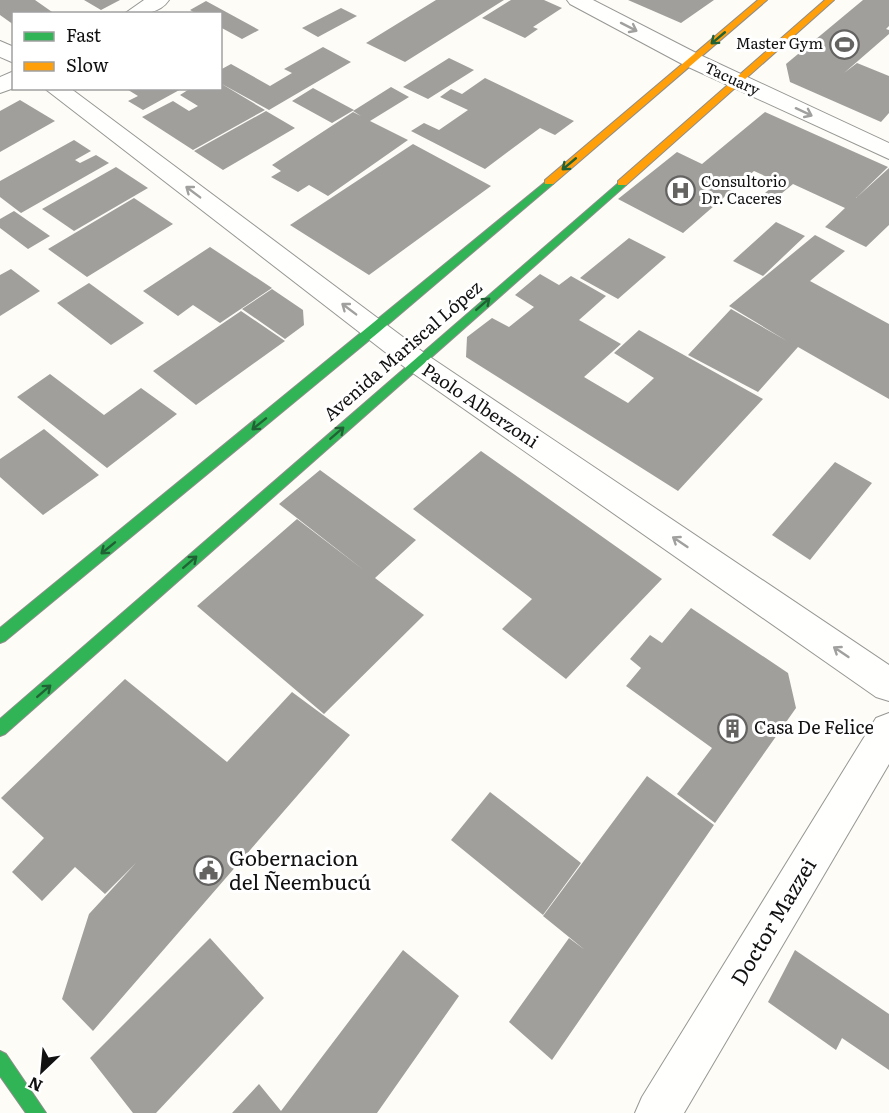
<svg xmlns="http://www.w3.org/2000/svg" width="889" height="1113" font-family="Literata,serif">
<rect width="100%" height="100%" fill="#fdfcf7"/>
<path fill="#a19f9c" d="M0 0H35L55 14H14V25L0 15Z
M84 0H120L101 10Z
M436 0H504L405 62 366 43Z
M511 0H544L562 8 533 27 538 29 525 38 482 18Z
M628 0H714L681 23Z
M863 0H889V26L886 29 889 30V34L844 73 857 63 889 76V113L881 122 790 82 786 64Z
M206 1 259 30 242 39 220 27V14H197L190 10Z
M341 8 357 16 318 37 302 28Z
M323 47 351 62 269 110 220 83V70L231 64 270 86 292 73 284 69Z
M449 58 474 70 428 99 403 87Z
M485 78 574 121 555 135 540 128 485 169 411 131 424 123 439 130 468 110 440 97 451 89 462 94Z
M220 83 265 110 193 150 142 117 173 101 189 111 198 106 180 95 191 88H220Z
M391 87 409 97 370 121 408 140 328 196 309 185 298 192 271 177 281 171 272 165 353 112 361 116 353 111Z
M125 88H183L143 110 128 101 138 96Z
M313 88 354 110 332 123 292 101Z
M20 100 55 121 0 152V111Z
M266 111 295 128 223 170 194 151Z
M765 112 888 167 856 198 889 168V225L866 247 825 227 845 208 793 184 776 198 765 193 778 182 754 171 683 233 618 199 677 152 702 164Z
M74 140 91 151 75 160 80 163 96 155 109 163 21 213 0 197V181Z
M413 144 491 186 369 275 290 225Z
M116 167 148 188 74 231 42 209Z
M134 198 173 224 87 277 48 249Z
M14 211 50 236 28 249 0 228V219Z
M776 222 805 236 763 276 733 261Z
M815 235 845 251 810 281 889 324V399L798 347 758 392 688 355 731 309 787 341 729 306Z
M629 238 666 257 618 299 580 278Z
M210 247 272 288 220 323 193 305 178 316 143 291Z
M11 269 40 291 0 316V275Z
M540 274 559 285 571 276 606 296 579 320 621 344 584 377 628 403 654 378 614 353 639 330 763 399 678 491 466 357 467 337 492 318 509 327 534 307 515 295Z
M89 283 144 323 111 345 57 303Z
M272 289 303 310 304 325 285 339 242 309Z
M241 311 285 341 196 405 153 371Z
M50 374 104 415 141 388 177 414 107 468 17 397Z
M44 429 99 475 43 515 0 477V459Z
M481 451 662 579 566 679 502 629 532 599 413 509Z
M835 462 872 483 810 560 772 535Z
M320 470 416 540 375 578 424 615 324 714 197 606 297 519 365 571 279 504Z
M691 608 788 673 796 708 715 823 677 794 712 748 626 686 641 668 630 659 650 635 662 643Z
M125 679 227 762 292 692 350 735 93 1031 62 999 89 914 136 863 105 894 75 867 42 901 12 872 44 838 1 798Z
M647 776 714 825 552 1060 509 1022 569 938 585 950 543 916Z
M490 792 581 863 543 915 451 840Z
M210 938 264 998 156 1113H133L90 1058Z
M403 950 459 996 377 1113H232L259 1084 281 1111Z
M795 950 889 1014V1070L842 1038 836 1050 768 1002Z"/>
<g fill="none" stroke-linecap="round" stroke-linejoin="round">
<defs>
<path id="street" d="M144 0H169C159 15 140 14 124 14Z
M567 0H593L700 55 889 143V159L684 65 570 4Z
M0 41 14 47V63L0 57Z
M14 71V88L0 93V77Z
M44 88H70L427 355 889 665V701L876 697 407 369Z
M889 713V764L684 1113H635L642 1097 876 718Z"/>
<path id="fast" d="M549 179 554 182 553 184 379 332 5 641 0 643V628Z
M622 180 626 181V185L5 734 0 736V719Z
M0 1051 6 1054 46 1113H26L0 1076Z"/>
<path id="slow" d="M758 0H767L553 184H545V180Z
M825 0H834L626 185H618V181Z"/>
</defs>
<use href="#street" stroke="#979795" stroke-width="2"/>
<use href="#fast" stroke="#8e8d8b" stroke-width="2"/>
<use href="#slow" stroke="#8e8d8b" stroke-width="2"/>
<use href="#street" fill="#fffffe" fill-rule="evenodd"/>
<use href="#fast" fill="#30b455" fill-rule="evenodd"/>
<use href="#slow" fill="#ff9f0a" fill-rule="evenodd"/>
</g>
<defs><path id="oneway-shaft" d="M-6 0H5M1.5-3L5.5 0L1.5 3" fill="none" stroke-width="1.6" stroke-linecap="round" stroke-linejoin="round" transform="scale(1.5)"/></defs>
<g stroke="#a0a09f">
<use href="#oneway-shaft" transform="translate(629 27) rotate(27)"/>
<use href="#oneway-shaft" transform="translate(804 112) rotate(25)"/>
<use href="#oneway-shaft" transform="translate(193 192) rotate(-143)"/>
<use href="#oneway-shaft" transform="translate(349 309) rotate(-143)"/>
<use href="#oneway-shaft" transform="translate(680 542) rotate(-146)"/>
<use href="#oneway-shaft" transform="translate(841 652) rotate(-146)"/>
</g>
<g stroke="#206233">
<use href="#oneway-shaft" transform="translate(718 38) rotate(140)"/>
<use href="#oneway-shaft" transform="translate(569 164) rotate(140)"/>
<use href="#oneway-shaft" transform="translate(483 304) rotate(-41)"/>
<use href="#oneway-shaft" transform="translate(259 424) rotate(141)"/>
<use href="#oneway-shaft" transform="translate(337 433) rotate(-41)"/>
<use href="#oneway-shaft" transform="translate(108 548) rotate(141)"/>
<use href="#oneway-shaft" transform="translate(190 562) rotate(-41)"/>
<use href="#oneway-shaft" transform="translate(44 691) rotate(-41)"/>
</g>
<defs>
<symbol id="stadium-ring" viewBox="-11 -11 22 22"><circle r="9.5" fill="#fff" stroke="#646362" stroke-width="1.5"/><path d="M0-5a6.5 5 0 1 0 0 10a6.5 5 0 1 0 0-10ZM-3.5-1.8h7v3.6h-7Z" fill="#646362"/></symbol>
<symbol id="hospital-ring" viewBox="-11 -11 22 22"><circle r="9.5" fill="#fff" stroke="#646362" stroke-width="1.5"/><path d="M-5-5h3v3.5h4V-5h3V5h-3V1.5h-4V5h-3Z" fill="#646362"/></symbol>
<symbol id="building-ring" viewBox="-11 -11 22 22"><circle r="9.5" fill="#fff" stroke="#646362" stroke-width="1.5"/><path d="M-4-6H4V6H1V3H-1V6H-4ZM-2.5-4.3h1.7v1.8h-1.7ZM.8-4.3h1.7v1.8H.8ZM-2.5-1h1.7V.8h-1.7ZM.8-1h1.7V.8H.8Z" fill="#646362"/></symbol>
<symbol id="civic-ring" viewBox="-11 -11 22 22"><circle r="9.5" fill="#fff" stroke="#646362" stroke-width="1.5"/><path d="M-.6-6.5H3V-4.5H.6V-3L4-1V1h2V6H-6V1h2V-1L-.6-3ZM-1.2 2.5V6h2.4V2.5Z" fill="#646362"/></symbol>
</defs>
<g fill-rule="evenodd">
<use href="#stadium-ring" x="828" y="28" width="33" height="33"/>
<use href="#hospital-ring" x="664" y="174" width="33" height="33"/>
<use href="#building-ring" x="716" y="712" width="33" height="33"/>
<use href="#civic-ring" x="192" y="854" width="33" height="33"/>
</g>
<g text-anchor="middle" stroke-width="6" stroke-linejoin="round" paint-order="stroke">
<g font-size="15" fill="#111" stroke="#fff" text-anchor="end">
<text x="823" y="49">Master Gym</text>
<text x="701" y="187" text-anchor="start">Consultorio<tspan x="701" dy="17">Dr. Caceres</tspan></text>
</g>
<g font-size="15" fill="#111" stroke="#fff">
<text transform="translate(732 79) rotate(25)" y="5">Tacuary</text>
</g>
<g font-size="18" fill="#111" stroke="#fff">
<text transform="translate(403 351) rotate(-41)" y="6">Avenida Mariscal López</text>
<text transform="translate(480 406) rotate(34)" y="6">Paolo Alberzoni</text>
</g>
<g font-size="18" fill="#111" stroke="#fff" text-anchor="start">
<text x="754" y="734">Casa De Felice</text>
</g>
<g font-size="21" fill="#111" stroke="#fff" text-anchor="start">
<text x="229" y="866">Gobernacion<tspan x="229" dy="24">del Ñeembucú</tspan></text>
</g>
<g font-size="21" fill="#111" stroke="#fff">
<text transform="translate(774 922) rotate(-59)" y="7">Doctor Mazzei</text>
</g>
</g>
<rect x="12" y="12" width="210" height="78" fill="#ffffff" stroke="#a0a0a0" stroke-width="1.5"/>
<rect x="24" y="32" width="30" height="9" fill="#30b455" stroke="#a0a0a0" stroke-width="1.5"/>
<text x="66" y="42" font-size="18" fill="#111111">Fast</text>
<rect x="24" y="62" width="30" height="9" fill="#ff9f0a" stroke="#a0a0a0" stroke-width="1.5"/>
<text x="66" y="72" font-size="18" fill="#111111">Slow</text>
<g transform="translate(42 1071) rotate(206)" stroke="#ffffff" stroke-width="4.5" paint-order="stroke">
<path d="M0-4.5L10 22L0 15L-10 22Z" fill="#111111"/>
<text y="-9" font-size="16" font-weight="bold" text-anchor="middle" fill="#111111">N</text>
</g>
</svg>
